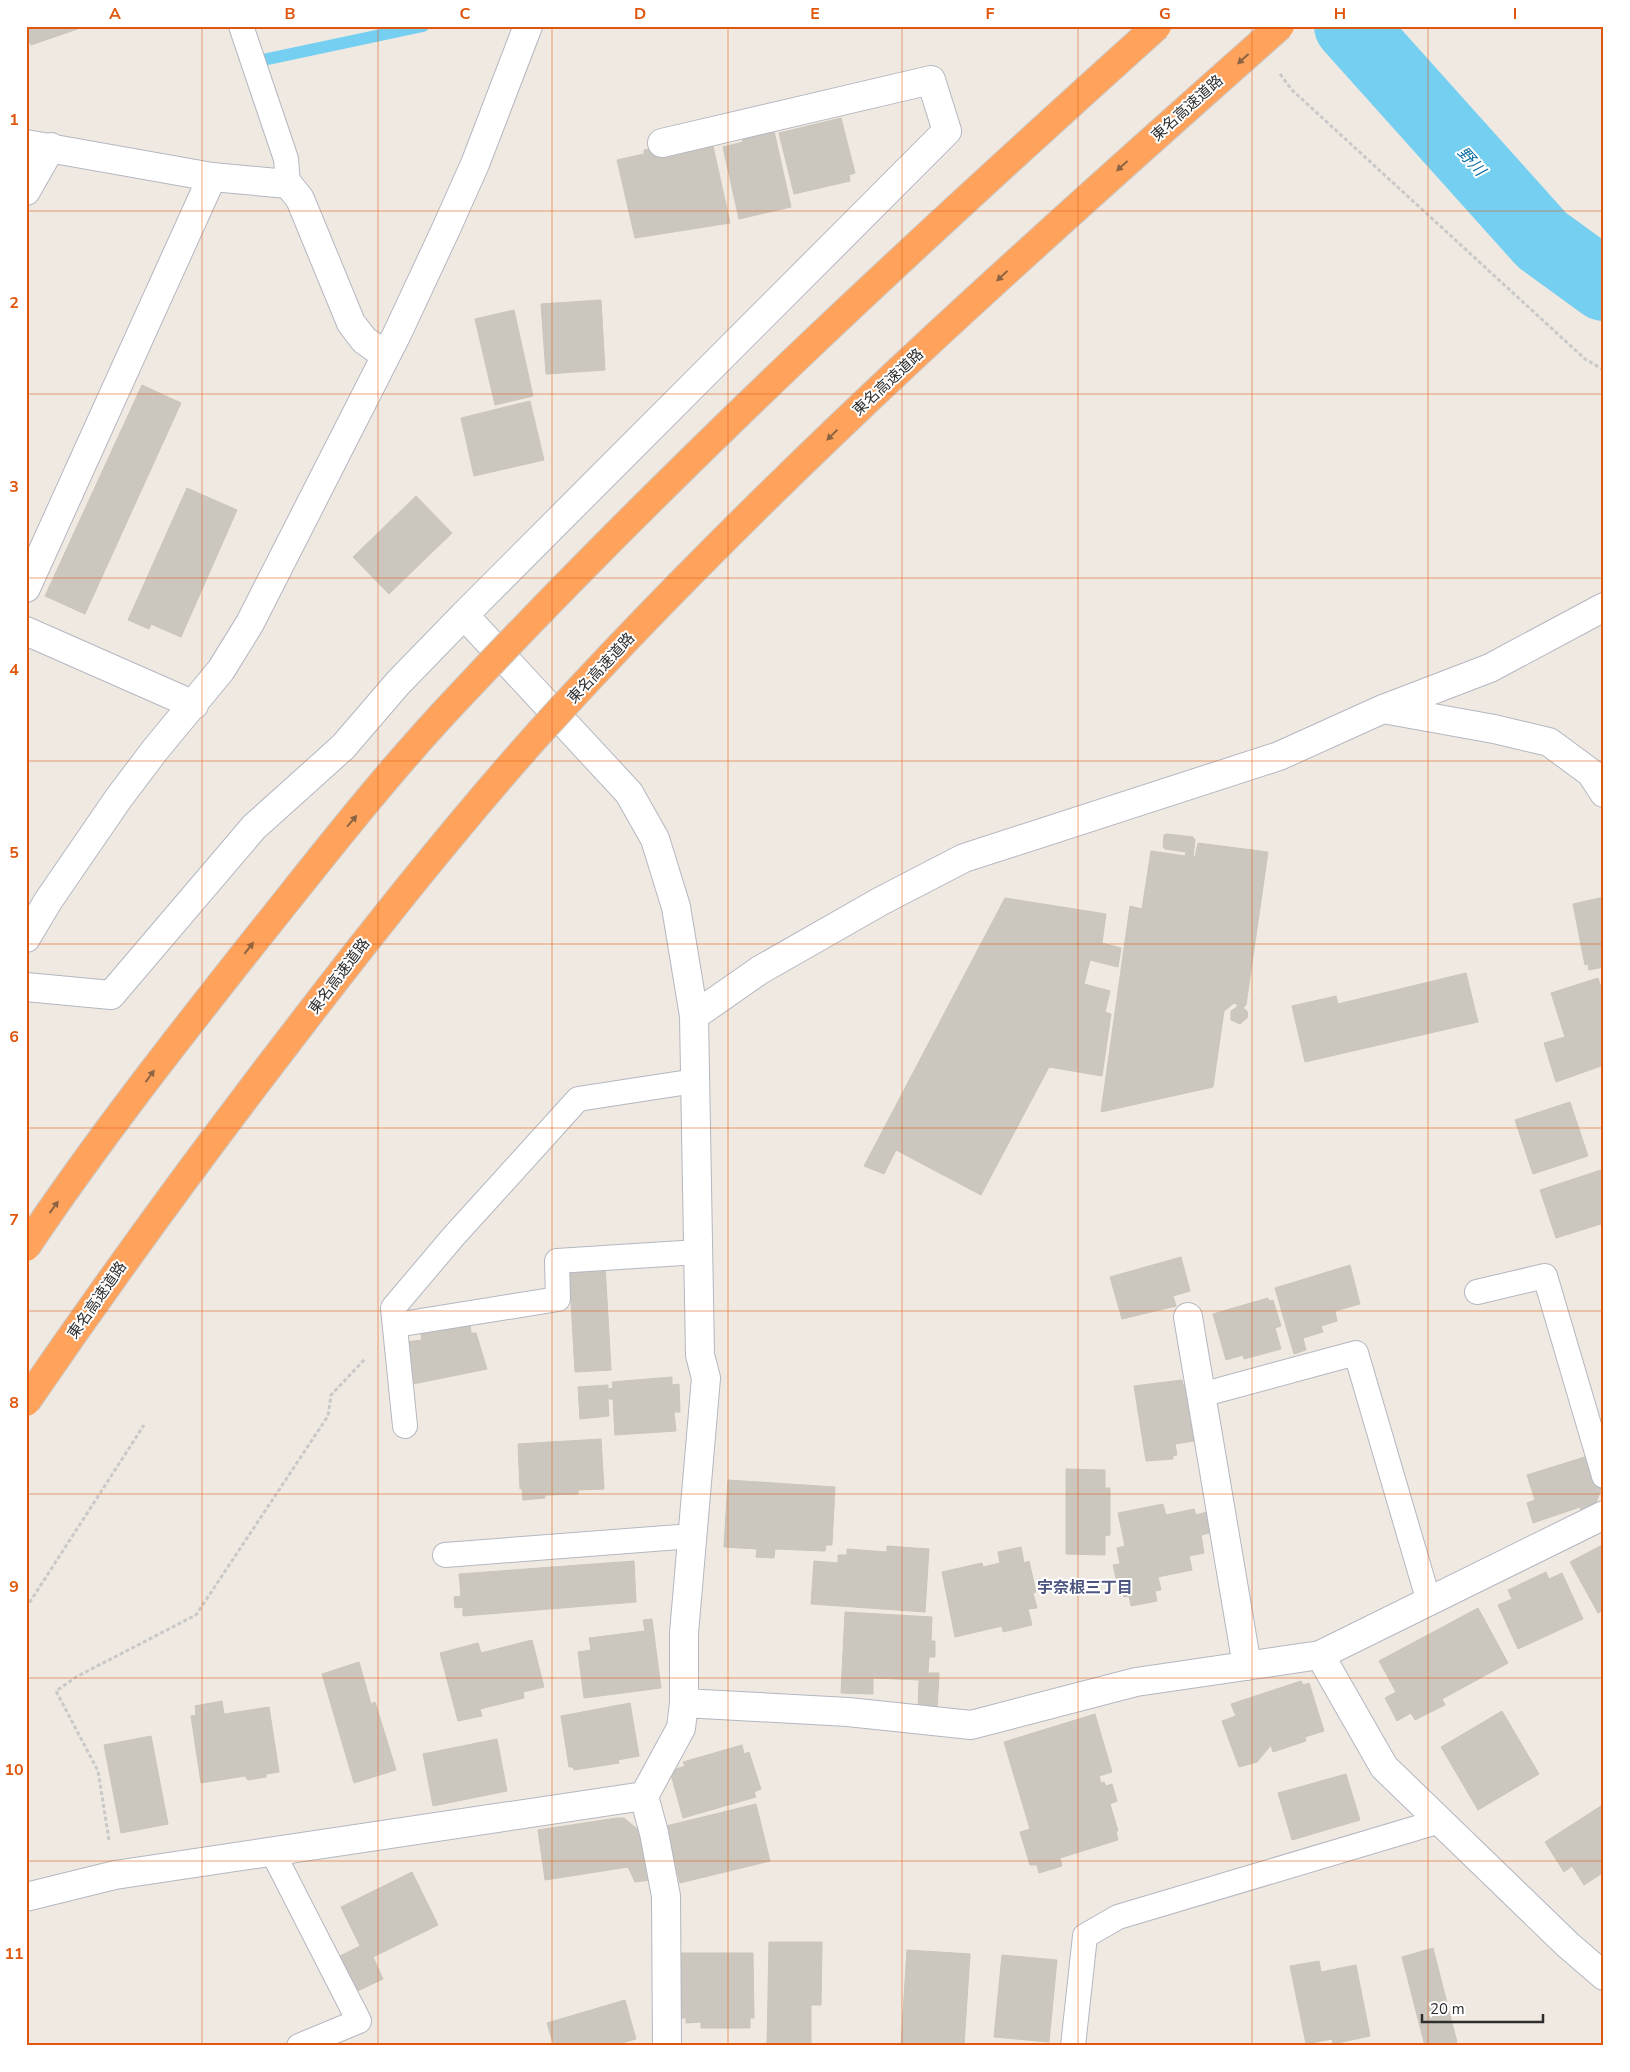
<svg xmlns="http://www.w3.org/2000/svg" width="1630" height="2072" font-family="'Nunito Sans','Noto Sans JP',sans-serif">
<rect width="100%" height="100%" fill="#efe9e1"/>
<g fill="none" stroke-linecap="round" stroke-linejoin="round">
<path stroke="#75cff0" stroke-width="12" d="M254 62 423 26"/>
<path stroke="#75cff0" stroke-width="72" d="M1350 26 1542 240 1604 285"/>
</g>
<path fill="#cbc7bf" stroke="#cbc5ba" d="M26 26H86L31 45 29 41 26 42Z
M841 118 855 173 849 175 850 181 794 194 779 133Z
M774 131 791 207 739 219 723 147 743 142 742 138Z
M711 137 730 223 635 238 617 160 644 154V150Z
M601 300 605 370 546 374 541 304Z
M514 310 533 396 495 405 475 319Z
M142 385 181 403 85 614 45 596Z
M530 401 544 460 474 476 461 418Z
M187 488 237 510 181 637 151 624 149 629 128 620Z
M416 496 452 533 389 594 353 557Z
M1167 834 1193 837 1195 840 1193 857H1195L1198 843 1268 852 1246 1005 1243 1008 1247 1011 1248 1017 1240 1024 1231 1020V1011L1237 1007V1004L1234 1003 1224 1011 1213 1087 1101 1112 1130 906 1142 909 1151 851 1185 856 1186 852 1165 849 1163 847 1164 835Z
M1604 897V967L1589 970 1588 964 1585 965 1573 904Z
M1005 898 1106 914 1102 943 1121 948 1118 967 1090 960 1084 984 1110 991 1105 1012 1111 1014 1102 1076 1049 1067 981 1195 896 1150 884 1174 864 1166Z
M1466 973 1478 1022 1305 1062 1292 1006 1336 996 1338 1004Z
M1598 978 1604 997V1065L1556 1082 1544 1043 1565 1037 1551 993Z
M1570 1102 1588 1156 1533 1174 1515 1120Z
M1604 1169V1223L1556 1238 1540 1190Z
M1181 1257 1190 1291 1173 1296 1176 1306 1122 1319 1110 1277Z
M605 1264 611 1370 575 1372 569 1267Z
M1350 1265 1360 1304 1335 1311 1337 1321 1321 1326 1323 1332 1303 1338 1306 1350 1294 1354 1275 1288Z
M1268 1298 1269 1301 1273 1300 1281 1326 1275 1328 1281 1349 1244 1359 1243 1355 1226 1360 1213 1314Z
M470 1325 471 1333H476L487 1369 413 1384 406 1342 422 1340 421 1334Z
M672 1377V1385L679 1384 680 1412H674L676 1431 615 1435 613 1399H608L609 1416 580 1419 578 1387 608 1385V1389L613 1388 612 1382Z
M1182 1380 1183 1385H1188L1191 1401 1187 1402 1194 1441 1175 1444 1177 1455 1173 1456V1459L1146 1461 1134 1386Z
M601 1439 604 1489 578 1490V1494L545 1495V1498L523 1500 522 1488 520 1489 518 1444Z
M1591 1455 1601 1490 1595 1505 1582 1512 1580 1507 1533 1523 1527 1503 1535 1500 1527 1475Z
M1066 1469 1105 1470V1488H1110V1535L1105 1536V1555L1066 1554Z
M728 1480 835 1487 832 1545H826L825 1551 775 1549 774 1558 756 1557 757 1549 724 1547Z
M1163 1504 1166 1515 1194 1509 1196 1515 1210 1511 1214 1532 1201 1535 1204 1553 1189 1556 1192 1570 1158 1577 1161 1590 1155 1591 1157 1601 1131 1606 1129 1596 1124 1597 1122 1585 1118 1587 1113 1565 1120 1564 1117 1548 1125 1546 1118 1513Z
M1604 1544V1610L1598 1613 1570 1562Z
M887 1546 929 1549 925 1612 811 1604 814 1561 838 1563V1555H847V1549L887 1552Z
M1021 1547 1024 1563 1029 1561 1036 1592 1033 1593 1037 1608 1028 1609 1032 1625 1003 1632 1002 1626 955 1637 942 1572 982 1563 983 1567 1000 1563 998 1552Z
M634 1561 636 1602 463 1616V1607L455 1608 454 1597 461 1596 459 1574Z
M1546 1572 1549 1579 1562 1573 1583 1619 1518 1649 1498 1605 1512 1599 1508 1590Z
M1478 1608 1508 1663 1442 1699 1445 1705 1415 1720 1411 1713 1397 1721 1385 1698 1396 1692 1379 1661Z
M845 1612 932 1617 931 1641H935V1657H929L928 1673H939L937 1713 918 1712 919 1680 873 1678V1694L841 1693Z
M652 1619 661 1688 584 1698 578 1652 591 1650 589 1638 645 1631 643 1620Z
M532 1640 544 1687 523 1692 524 1698 480 1709 482 1716 458 1721 440 1653 478 1643 481 1653Z
M359 1662 371 1704 375 1702 396 1770 354 1783 322 1674Z
M1301 1681 1303 1685 1309 1683 1324 1731 1305 1737 1306 1741 1273 1752 1271 1745 1257 1762 1239 1767 1222 1721 1236 1716 1231 1704Z
M222 1701 224 1714 269 1707 279 1772 266 1774V1777L248 1780 245 1776 201 1783 191 1716 196 1715 195 1706Z
M630 1703 639 1756 618 1760 619 1763 574 1770 573 1767H569L561 1716Z
M1502 1711 1539 1774 1478 1810 1441 1747Z
M1095 1714 1112 1772 1099 1776 1101 1783 1104 1782 1106 1786 1112 1784 1117 1801 1110 1804 1118 1831H1116L1118 1840 1060 1858 1062 1866 1039 1873 1037 1865H1030L1020 1832 1030 1829 1004 1742Z
M151 1736 168 1824 121 1833 104 1745Z
M497 1739 507 1791 433 1806 423 1754Z
M742 1745 744 1754 749 1752 761 1789 754 1792 756 1797 683 1818 670 1771 685 1766 683 1762Z
M1346 1774 1360 1820 1292 1840 1278 1793Z
M756 1804 770 1861 680 1883 666 1826Z
M1604 1804V1872L1584 1885 1572 1866 1564 1872 1545 1842Z
M617 1818H624L643 1834 651 1880 635 1882 628 1867 545 1880 538 1830Z
M412 1872 438 1925 373 1957 383 1979 351 1994 334 1959 360 1946 341 1907Z
M769 1942H822L821 2005H811V2046H767Z
M1433 1948 1457 2042 1441 2046H1425L1402 1957Z
M907 1950 970 1954 964 2046H901Z
M680 1953H753L754 2018H750V2028H701V2022L686 2023V2018H681Z
M1002 1955 1057 1960 1049 2042 994 2037Z
M1319 1961 1321 1972 1356 1965 1370 2036 1333 2044 1332 2039 1306 2044 1290 1966Z
M625 2000 636 2039 611 2046H554L547 2023Z"/>
<g fill="none" stroke-linecap="round" stroke-linejoin="round">
<defs>
<path id="service" d="M241 26 286 159 288 184
M1477 1292 1545 1276 1604 1476
M396 1325 558 1299 557 1261 698 1252
M1201 1395 1356 1353 1429 1602
M405 1426 393 1308 453 1237 578 1099 695 1081
M445 1555 692 1536
M272 1851 359 2021 299 2046
M1073 2046 1085 1936 1118 1917 1440 1821"/>
<path id="minor" d="M26 144 212 177 288 184 300 199 351 323 364 340 385 355
M26 191 51 147
M26 588 212 177
M464 615 947 131 931 80 662 143
M26 631 194 705
M1383 709 1494 729 1549 742 1591 773 1604 793
M26 987 111 995 254 827 343 747 398 683 464 615 629 793 655 839 676 907 694 1016 700 1355 706 1378 684 1633V1703L681 1728 644 1796 654 1833 666 1896 667 2046
M694 1016 760 970 881 901 964 858 1279 756 1383 709 1490 668 1604 607
M1188 1317 1247 1666
M1320 1655 1384 1767 1568 1945 1604 1976
M684 1703 848 1712 971 1725 1136 1682 1320 1655 1604 1515
M26 1897 115 1875 644 1796"/>
<path id="tertiary" d="M26 938 48 901 118 799 155 750 221 670 250 623 397 334 446 229 475 164 528 26"/>
</defs>
<use href="#service" stroke="#b4b7c1" stroke-width="26"/>
<use href="#minor" stroke="#b4b7c1" stroke-width="30"/>
<use href="#tertiary" stroke="#b4b7c1" stroke-width="30"/>
<path stroke="#c9c9c9" stroke-width="3" stroke-dasharray="4 2.5" stroke-linecap="butt" d="M1280 74 1292 90 1585 359 1604 370
M26 1608 144 1425
M109 1840 98 1771 56 1691 76 1677 196 1615 328 1416 331 1395 365 1359"/>
<use href="#service" stroke="#fff" stroke-width="24"/>
<use href="#minor" stroke="#fff" stroke-width="28"/>
<use href="#tertiary" stroke="#fff" stroke-width="28"/>
<defs>
<path id="motorway-bridge" d="M26 1247C97 1141 177 1039 257 938 321 858 385 775 456 700 678 463 916 243 1157 26
M26 1402C113 1275 203 1152 297 1030 375 928 454 828 540 732 769 480 1025 252 1280 26"/>
</defs>
<use href="#motorway-bridge" stroke="#c9c9c9" stroke-width="30" stroke-linecap="butt"/>
<use href="#motorway-bridge" stroke="#ffa35c" stroke-width="28"/>
</g>
<defs><path id="oneway-solid" d="M-6-.8H1V-3.2L6.5 0L1 3.2V.8H-6Z" transform="scale(1.25)"/></defs>
<g fill="#8c6343">
<use href="#oneway-solid" transform="translate(1243 59) rotate(138)"/>
<use href="#oneway-solid" transform="translate(1122 166) rotate(138)"/>
<use href="#oneway-solid" transform="translate(1002 276) rotate(137)"/>
<use href="#oneway-solid" transform="translate(832 435) rotate(136)"/>
<use href="#oneway-solid" transform="translate(352 821) rotate(-49)"/>
<use href="#oneway-solid" transform="translate(249 948) rotate(-52)"/>
<use href="#oneway-solid" transform="translate(150 1076) rotate(-54)"/>
<use href="#oneway-solid" transform="translate(54 1207) rotate(-54)"/>
</g>
<path fill="none" stroke="#df570e" stroke-width="1" stroke-opacity="0.55" d="M202 26V2046M378 26V2046M552 26V2046M728 26V2046M902 26V2046M1078 26V2046M1252 26V2046M1428 26V2046M26 211H1604M26 394H1604M26 578H1604M26 761H1604M26 944H1604M26 1128H1604M26 1311H1604M26 1494H1604M26 1678H1604M26 1861H1604"/>
<g text-anchor="middle" stroke-width="4" stroke-linejoin="round" paint-order="stroke">
<g font-size="15" fill="#2e2e2e" stroke="#fff">
<text transform="translate(1187 108) rotate(-42)" y="5">東名高速道路</text>
<text transform="translate(888 382) rotate(-43)" y="5">東名高速道路</text>
<text transform="translate(601 668) rotate(-47)" y="5">東名高速道路</text>
<text transform="translate(339 976) rotate(-53)" y="5">東名高速道路</text>
<text transform="translate(97 1300) rotate(-55)" y="5">東名高速道路</text>
</g>
<g font-size="16" font-style="italic" fill="#0d6fa3" stroke="#fff">
<text transform="translate(1472 161) rotate(48)" y="6">野川</text>
</g>
<g font-size="16" font-weight="bold" fill="#4d5680" stroke="#fff">
<text x="1085" y="1593">宇奈根三丁目</text>
</g>
</g>
<rect width="1630" height="2072" fill="none" stroke="#ffffff" stroke-width="55"/>
<path d="M1422 2014v8h121v-8" fill="none" stroke="#2e2e2e" stroke-width="2.5"/>
<text x="1430" y="2014" font-size="15" fill="#2e2e2e" stroke="#ffffff" stroke-width="4" paint-order="stroke">20 m</text>
<rect x="28" y="28" width="1574" height="2016" fill="none" stroke="#df570e" stroke-width="2"/>
<g font-size="16" text-anchor="middle" font-weight="bold" fill="#df570e">
<text x="115" y="19">A</text>
<text x="290" y="19">B</text>
<text x="465" y="19">C</text>
<text x="640" y="19">D</text>
<text x="815" y="19">E</text>
<text x="990" y="19">F</text>
<text x="1165" y="19">G</text>
<text x="1340" y="19">H</text>
<text x="1515" y="19">I</text>
<text x="14" y="125">1</text>
<text x="14" y="308">2</text>
<text x="14" y="492">3</text>
<text x="14" y="675">4</text>
<text x="14" y="858">5</text>
<text x="14" y="1042">6</text>
<text x="14" y="1225">7</text>
<text x="14" y="1408">8</text>
<text x="14" y="1592">9</text>
<text x="14" y="1775">10</text>
<text x="14" y="1959">11</text>
</g>
</svg>
